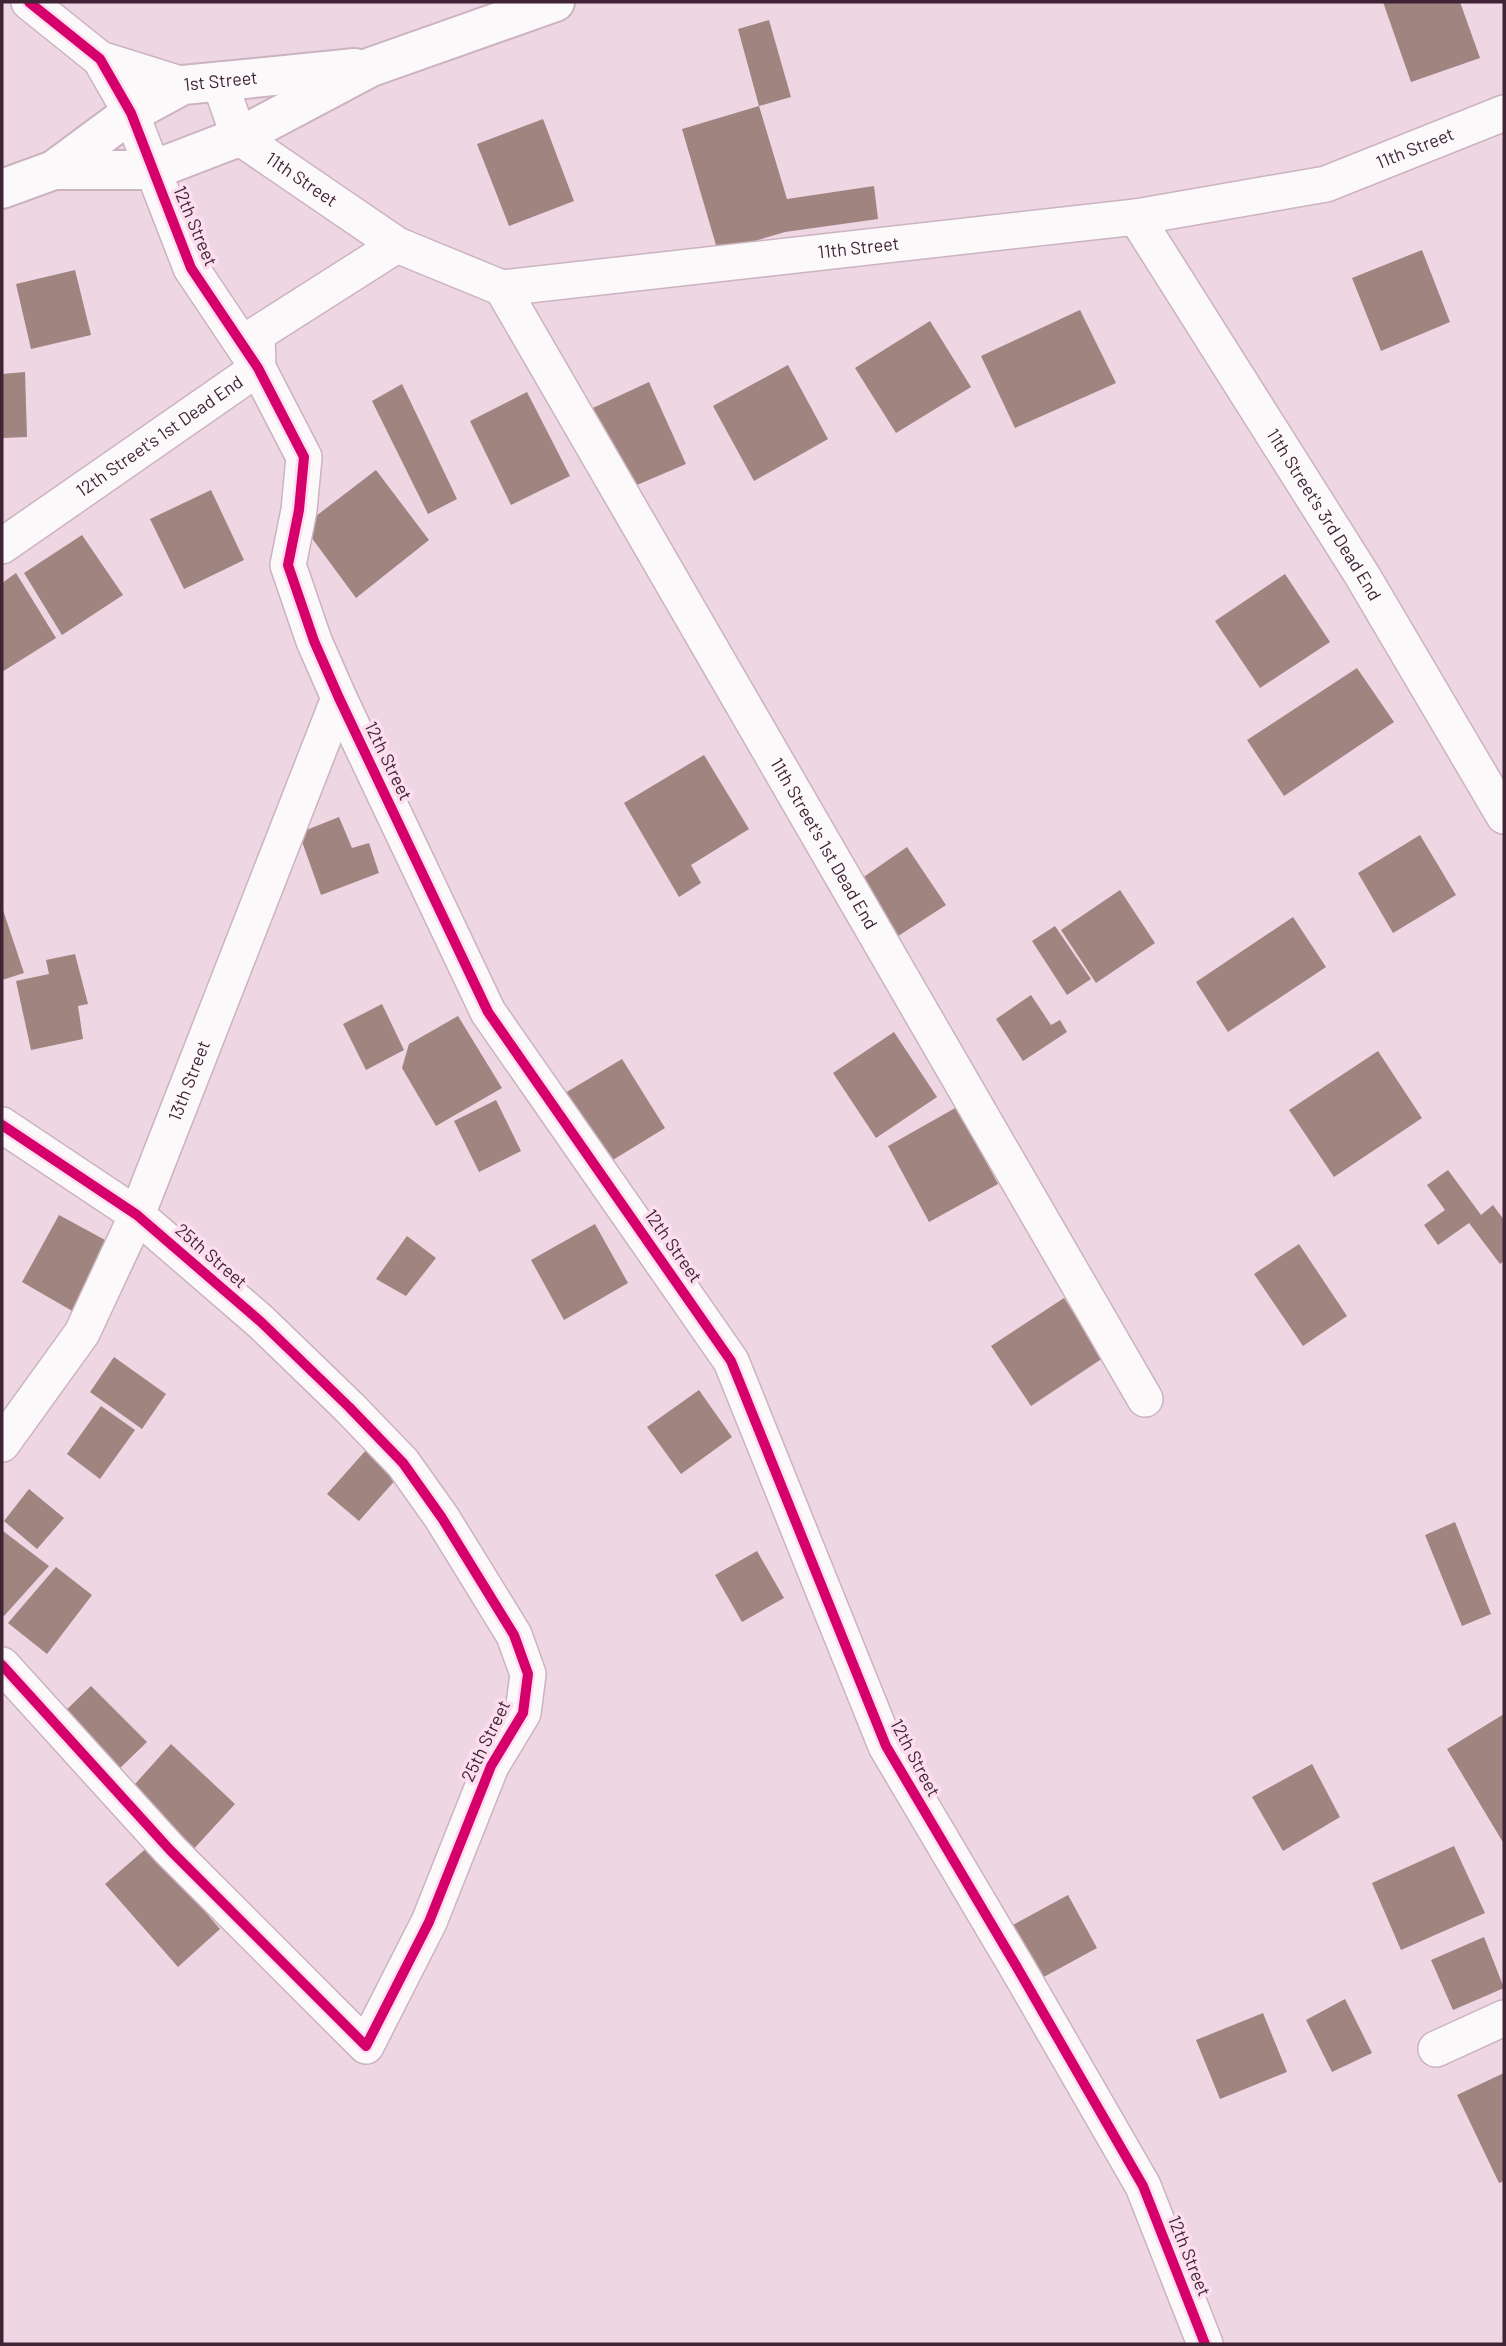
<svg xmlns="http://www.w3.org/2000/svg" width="1506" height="2346" font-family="Barlow,sans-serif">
<rect width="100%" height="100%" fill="#eed6e3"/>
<path fill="#9f8480" d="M1383 2H1460L1480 58 1411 82Z
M769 20 791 97 759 106 738 29Z
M759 106 787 199 874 186 878 219 785 232 718 252 682 129Z
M543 119 574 201 509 226 477 144Z
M1422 250 1450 322 1381 351 1352 278Z
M75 270 91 335 31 349 16 284Z
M1080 310 1116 383 1015 428 981 356Z
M930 321 971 387 896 433 855 368Z
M788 365 828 439 754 481 713 406Z
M25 372 27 437 2 438V374Z
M649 382 686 464 616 494 582 413Z
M402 384 457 499 428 514 372 401Z
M527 392 570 476 511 505 470 421Z
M376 470 429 540 356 598 303 526Z
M211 490 244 560 184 589 150 519Z
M82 535 123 595 62 635 24 573Z
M16 573 56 638 2 672V583Z
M1285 574 1330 642 1260 688 1215 621Z
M1357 668 1394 722 1284 796 1247 740Z
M704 755 749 829 691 865 701 883 679 897 624 803Z
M339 817 352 848 369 843 379 873 321 895 299 833Z
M1420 835 1456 895 1393 933 1358 873Z
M907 847 946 905 892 940 855 883Z
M1120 890 1155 943 1096 983 1061 930Z
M2 907 24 973 2 980Z
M1293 917 1326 967 1228 1032 1196 982Z
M1055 926 1091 979 1067 995 1032 941Z
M75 954 88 1004 78 1006 83 1039 31 1050 16 981 49 974 46 960Z
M1031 995 1051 1025 1060 1020 1067 1032 1023 1061 996 1019Z
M382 1004 404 1050 366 1070 343 1024Z
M458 1016 502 1088 436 1126 402 1068 409 1044Z
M894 1032 937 1097 876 1138 833 1073Z
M1378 1051 1422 1118 1334 1177 1289 1110Z
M622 1059 665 1128 603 1166 560 1096Z
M496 1100 521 1151 479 1172 454 1121Z
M957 1107 998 1184 929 1222 888 1146Z
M1448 1170 1481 1215 1493 1205 1504 1220V1261L1500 1264 1469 1223 1438 1245 1424 1225 1445 1210 1427 1185Z
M59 1215 118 1247 81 1316 22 1282Z
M595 1224 628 1283 564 1320 531 1260Z
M407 1236 436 1258 406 1296 376 1279Z
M1299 1244 1347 1316 1303 1346 1254 1274Z
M1064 1298 1103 1358 1031 1406 991 1346Z
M114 1357 166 1394 142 1429 90 1392Z
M699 1390 732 1437 681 1474 647 1427Z
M101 1406 135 1430 100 1479 67 1454Z
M367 1449 398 1477 359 1521 327 1494Z
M29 1489 64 1518 37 1549 4 1521Z
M1455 1522 1491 1614 1462 1626 1425 1535Z
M3 1531 49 1566 4 1616 2 1614Z
M757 1551 784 1598 742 1622 715 1575Z
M56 1567 92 1595 47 1654 8 1623Z
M91 1686 147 1742 116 1772 61 1715Z
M1504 1714V1844L1447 1749Z
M171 1744 235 1804 190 1853 127 1793Z
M1312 1764 1340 1817 1283 1851 1252 1797Z
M149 1846 220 1929 178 1967 105 1884Z
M1454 1846 1485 1913 1401 1950 1372 1883Z
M1068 1895 1097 1948 1029 1985 1000 1932Z
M1484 1937 1504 1988 1453 2010 1431 1960Z
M1345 1999 1372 2053 1332 2072 1306 2020Z
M1263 2013 1287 2072 1220 2099 1196 2040Z
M1504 2073V2181L1499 2183 1457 2095Z"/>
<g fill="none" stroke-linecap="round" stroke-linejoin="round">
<defs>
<g id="street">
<path d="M29 2 100 59 131 113 191 268 258 368 304 457 299 510 288 565 314 641 339 698 488 1012 731 1361 886 1746 1018 1969 1143 2186 1205 2344"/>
<path d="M100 59 183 85"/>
<path id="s1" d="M219 80 239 137 397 245 502 288 1136 217 1326 184 1504 113"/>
<path id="s2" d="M1136 217 1362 575 1504 816"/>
<path id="s3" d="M502 288 1145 1399"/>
<path id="s4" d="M2 546 258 368 257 334 397 245"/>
<path d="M2 1125 137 1215 261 1322 349 1407 403 1463 442 1518 514 1635 528 1674 523 1713 491 1766 429 1922 366 2046 170 1850 2 1665"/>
<path id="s5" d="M2 1444 82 1333 137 1215 339 698"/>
<path d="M1436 2049 1504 2018"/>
</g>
<g id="secondary">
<path d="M54 170H153L239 137 371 67 555 2"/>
<path id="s6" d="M2 189 54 170 131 113 183 85 355 68"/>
</g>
</defs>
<use href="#street" stroke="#cbb3c0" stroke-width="38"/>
<use href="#secondary" stroke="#cbb3c0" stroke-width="42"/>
<use href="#street" stroke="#fcf9fb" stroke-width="35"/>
<use href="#secondary" stroke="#fcf9fb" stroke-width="38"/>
<defs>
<path id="cycleway" d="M29 2 100 59 131 113 191 268 258 368 304 457 299 510 288 565 314 641 339 698 488 1012 731 1361 886 1746 1018 1969 1143 2186 1205 2344
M2 1125 137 1215 261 1322 349 1407 403 1463 442 1518 514 1635 528 1674 523 1713 491 1766 429 1922 366 2046 170 1850 2 1665"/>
</defs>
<use href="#cycleway" stroke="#fcdeee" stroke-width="15"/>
<use href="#cycleway" stroke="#d6006c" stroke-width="10"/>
</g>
<g text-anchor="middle" stroke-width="7" stroke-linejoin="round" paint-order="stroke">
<g font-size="18" fill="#402435" stroke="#fcdeee">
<text dy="6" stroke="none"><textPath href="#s6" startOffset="248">1st Street</textPath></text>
<text dy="6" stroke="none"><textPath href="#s1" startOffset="1292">11th Street</textPath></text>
<text dy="6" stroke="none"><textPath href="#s1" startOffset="136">11th Street</textPath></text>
<text transform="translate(195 226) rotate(67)" y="6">12th Street</text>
<text dy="6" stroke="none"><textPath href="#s1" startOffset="724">11th Street</textPath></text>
<text dy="6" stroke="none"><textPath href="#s4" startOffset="192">12th Street's 1st Dead End</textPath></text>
<text dy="6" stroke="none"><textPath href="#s2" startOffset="352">11th Street's 3rd Dead End</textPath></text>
<text transform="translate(388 761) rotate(64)" y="6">12th Street</text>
<text dy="6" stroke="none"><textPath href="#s3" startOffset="642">11th Street's 1st Dead End</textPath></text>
<text dy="6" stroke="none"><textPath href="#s5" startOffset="411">13th Street</textPath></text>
<text transform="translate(673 1246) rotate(55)" y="6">12th Street</text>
<text transform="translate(211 1256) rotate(41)" y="6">25th Street</text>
<text transform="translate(486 1741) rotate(-64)" y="6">25th Street</text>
<text transform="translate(915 1758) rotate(62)" y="6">12th Street</text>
<text transform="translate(1189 2256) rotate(68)" y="6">12th Street</text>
</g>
</g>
<rect width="1506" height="2346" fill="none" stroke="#402435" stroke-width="7"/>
</svg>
